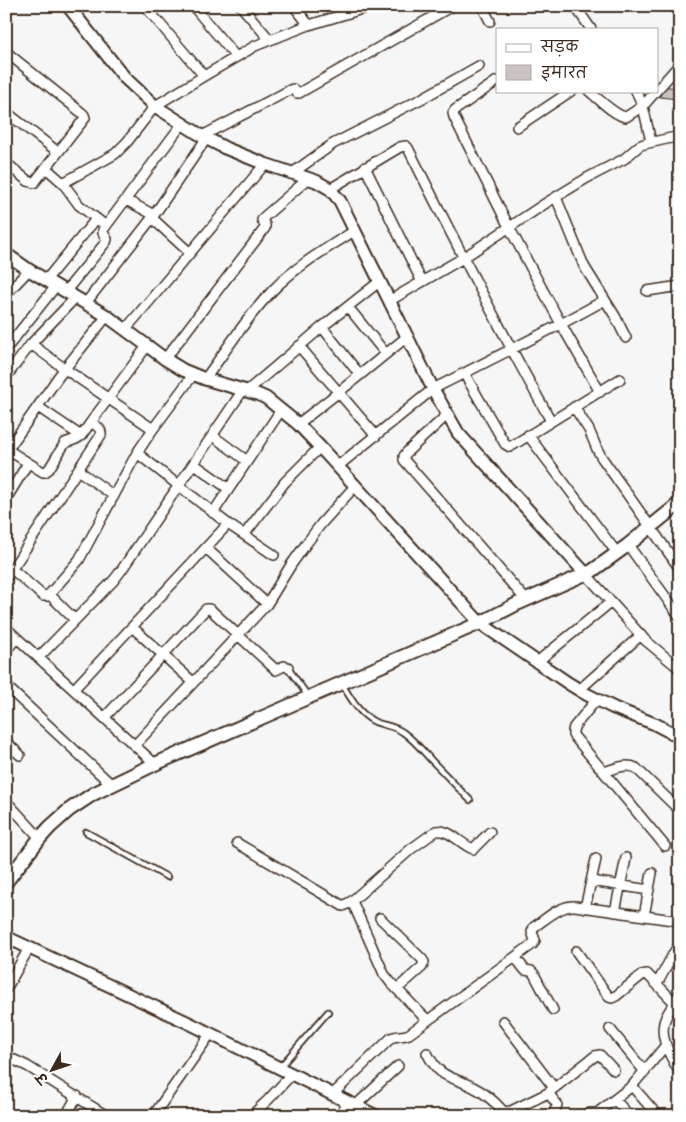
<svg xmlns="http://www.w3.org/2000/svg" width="686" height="1122" font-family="Itim,'Playpen Sans Deva',sans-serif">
<rect width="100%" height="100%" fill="#f7f6f6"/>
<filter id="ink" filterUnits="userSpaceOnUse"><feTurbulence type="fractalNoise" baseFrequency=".02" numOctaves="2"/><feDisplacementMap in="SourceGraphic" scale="10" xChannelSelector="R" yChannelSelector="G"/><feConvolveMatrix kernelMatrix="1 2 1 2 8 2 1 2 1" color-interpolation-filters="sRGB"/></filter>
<g filter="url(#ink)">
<path fill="#c9c3c1" stroke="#3b2a1e" d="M661 86 678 88 677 99 660 97Z"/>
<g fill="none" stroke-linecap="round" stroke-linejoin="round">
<defs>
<path id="service" d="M288 668 308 696
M342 684C351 699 359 714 375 722 385 726 395 726 404 733 415 741 423 751 432 761 445 774 457 787 470 800
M86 832 167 877
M280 1067 328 1012"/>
<path id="minor" d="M145 6 204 76
M193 6 236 57
M241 6 270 40
M294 6 309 25
M482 6 490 21
M575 6 591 29
M6 52 82 113 84 115 85 118 34 183 28 181 6 163
M497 81 455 110 453 113 454 117 509 227 561 324 600 392
M657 90 680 64
M589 91C598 98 615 116 626 117L643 106 656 91
M636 91 643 106 651 142
M6 112 58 152
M517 127 571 91
M202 136 290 90 293 89 297 93H299L452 6
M365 167 422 282
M46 168 63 183 79 205 106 226
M291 174 333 144 421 99 479 66
M63 183 115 154 127 142 155 106 204 76 255 46 270 40 309 25 372 6
M330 189 400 147 406 146 408 148C454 240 501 332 551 421
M556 197 584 266 615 316 626 338
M126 200 154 215
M152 218 190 253
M46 280 96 219
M647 291 680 286
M65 292 106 242 107 239 103 233V230L182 124
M6 294 29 270
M389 301 463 258 546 203 587 178 624 159 639 146 644 144 680 136
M85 304 152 218 206 139
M348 307 386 354
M322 327 360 375
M125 330 265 164
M6 343 9 345 56 286
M31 344 65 369 153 429
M299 346 376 436
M165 359 265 228V225L262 220 264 217 309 178
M464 373 505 444 510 447 620 379
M193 375 153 429 137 453 228 524 274 555
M6 377 31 344 75 298
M205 379C227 349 247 317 273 290 296 266 326 249 354 231
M247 391 322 327 379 282
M38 407 81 436
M574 407 589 430 597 449 602 458 680 569
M447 415 407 452 404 456V460L526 600
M298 424 339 392 408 336
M528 435 617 553
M213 436 247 461
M8 450 43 472H45L49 469 65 443 76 439 81 436 91 422
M6 452 59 376 107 316
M194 464 229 489
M338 466 433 389 561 324 605 300
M78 470 114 496
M6 499 28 463
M213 513 281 410
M244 535 285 482 320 447
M628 545 680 617
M206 548 267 604
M12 569 43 596H48L79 560 137 453
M586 574 645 640 680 669
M6 578 101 435C102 428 96 426 91 422L147 346
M49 594 75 620
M132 627 193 682
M6 628 155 764
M6 650 17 638
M39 657 114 580 123 568 243 390
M537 662 611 602
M6 686 112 785
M74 689 228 524
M579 690 641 635
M597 699 574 727 573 731V735L665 846
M105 717 206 609H209L211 610 276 670 284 666 288 667
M6 742 20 755
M135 745 267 604 291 565 306 544 321 524 356 485
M604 772C614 769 625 763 636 768L675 806
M6 801 40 838
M237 843 343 906 352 901 411 849 436 831C450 829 460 844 473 849L490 832
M591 881 649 890
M352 901 384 974 391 983 427 1020
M585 908 596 859
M615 912 626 858
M644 916 652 873
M380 918 422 959 424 962 422 967 397 989
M576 951 609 997 612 998 616 996 642 975 647 974 675 1003
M515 957 525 970 531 971 534 974 553 1010
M657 984 676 949
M6 989 29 948
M680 993C676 1001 670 1009 666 1017 657 1036 671 1057 680 1073
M503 1021 554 1088
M610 1029 645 1072
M427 1053C441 1080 450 1075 473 1087 486 1093 495 1102 504 1112L511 1111 548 1093 557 1104 556 1109 553 1113
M6 1056 27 1066 107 1116
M632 1086 658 1116
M548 1093 595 1056 600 1055 614 1070
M333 1094 391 1038C397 1035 403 1037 409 1034L533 944 535 940 532 932 534 927C546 919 560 905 575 906L680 921
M615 1100 630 1116
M355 1106 398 1066
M66 1116 77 1096
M153 1116 211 1033
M251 1116 268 1100 292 1074
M340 1116 347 1102
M582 1116 590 1113H597L632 1086 666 1045"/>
<path id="tertiary" d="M68 6 125 78 155 106 202 136 225 148 265 164 316 181 330 189 340 201 433 389 458 433 586 574
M6 254 29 270 107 316 165 359 183 370 205 379 257 394 266 398 298 424 320 447 480 623 568 683 586 694 614 708 655 724 680 737
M6 937 191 1024 376 1116"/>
<path id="secondary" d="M6 882 40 838 50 827 69 810 93 794 155 764 480 623 517 604 592 571 628 545 680 503"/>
</defs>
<use href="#service" stroke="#3b2a1e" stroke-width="8"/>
<use href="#minor" stroke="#3b2a1e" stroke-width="12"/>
<use href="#tertiary" stroke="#3b2a1e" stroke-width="15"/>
<use href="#secondary" stroke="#3b2a1e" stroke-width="16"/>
<use href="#service" stroke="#fff" stroke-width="4.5"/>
<use href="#minor" stroke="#fff" stroke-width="9"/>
<use href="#tertiary" stroke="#fff" stroke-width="11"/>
<use href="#secondary" stroke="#fff" stroke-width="12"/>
</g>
</g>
<rect width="686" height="1122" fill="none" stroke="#fff" stroke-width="25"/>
<rect x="12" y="12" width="661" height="1097" fill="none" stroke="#3b2a1e" stroke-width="2" filter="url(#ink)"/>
<rect x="496" y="28" width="162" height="65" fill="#ffffff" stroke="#b1aaa5"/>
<rect x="506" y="44" width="25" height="8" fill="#ffffff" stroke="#b1aaa5"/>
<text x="541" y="52" font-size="15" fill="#3b2a1e">सड़क</text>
<rect x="506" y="65" width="25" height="15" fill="#c9c3c1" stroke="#b1aaa5"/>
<text x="541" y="78" font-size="15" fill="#3b2a1e">इमारत</text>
<g transform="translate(52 1070) rotate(230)" stroke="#ffffff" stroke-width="4" paint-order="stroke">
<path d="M0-4L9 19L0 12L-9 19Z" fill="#3b2a1e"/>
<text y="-8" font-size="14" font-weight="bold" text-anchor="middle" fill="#3b2a1e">उ</text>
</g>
</svg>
